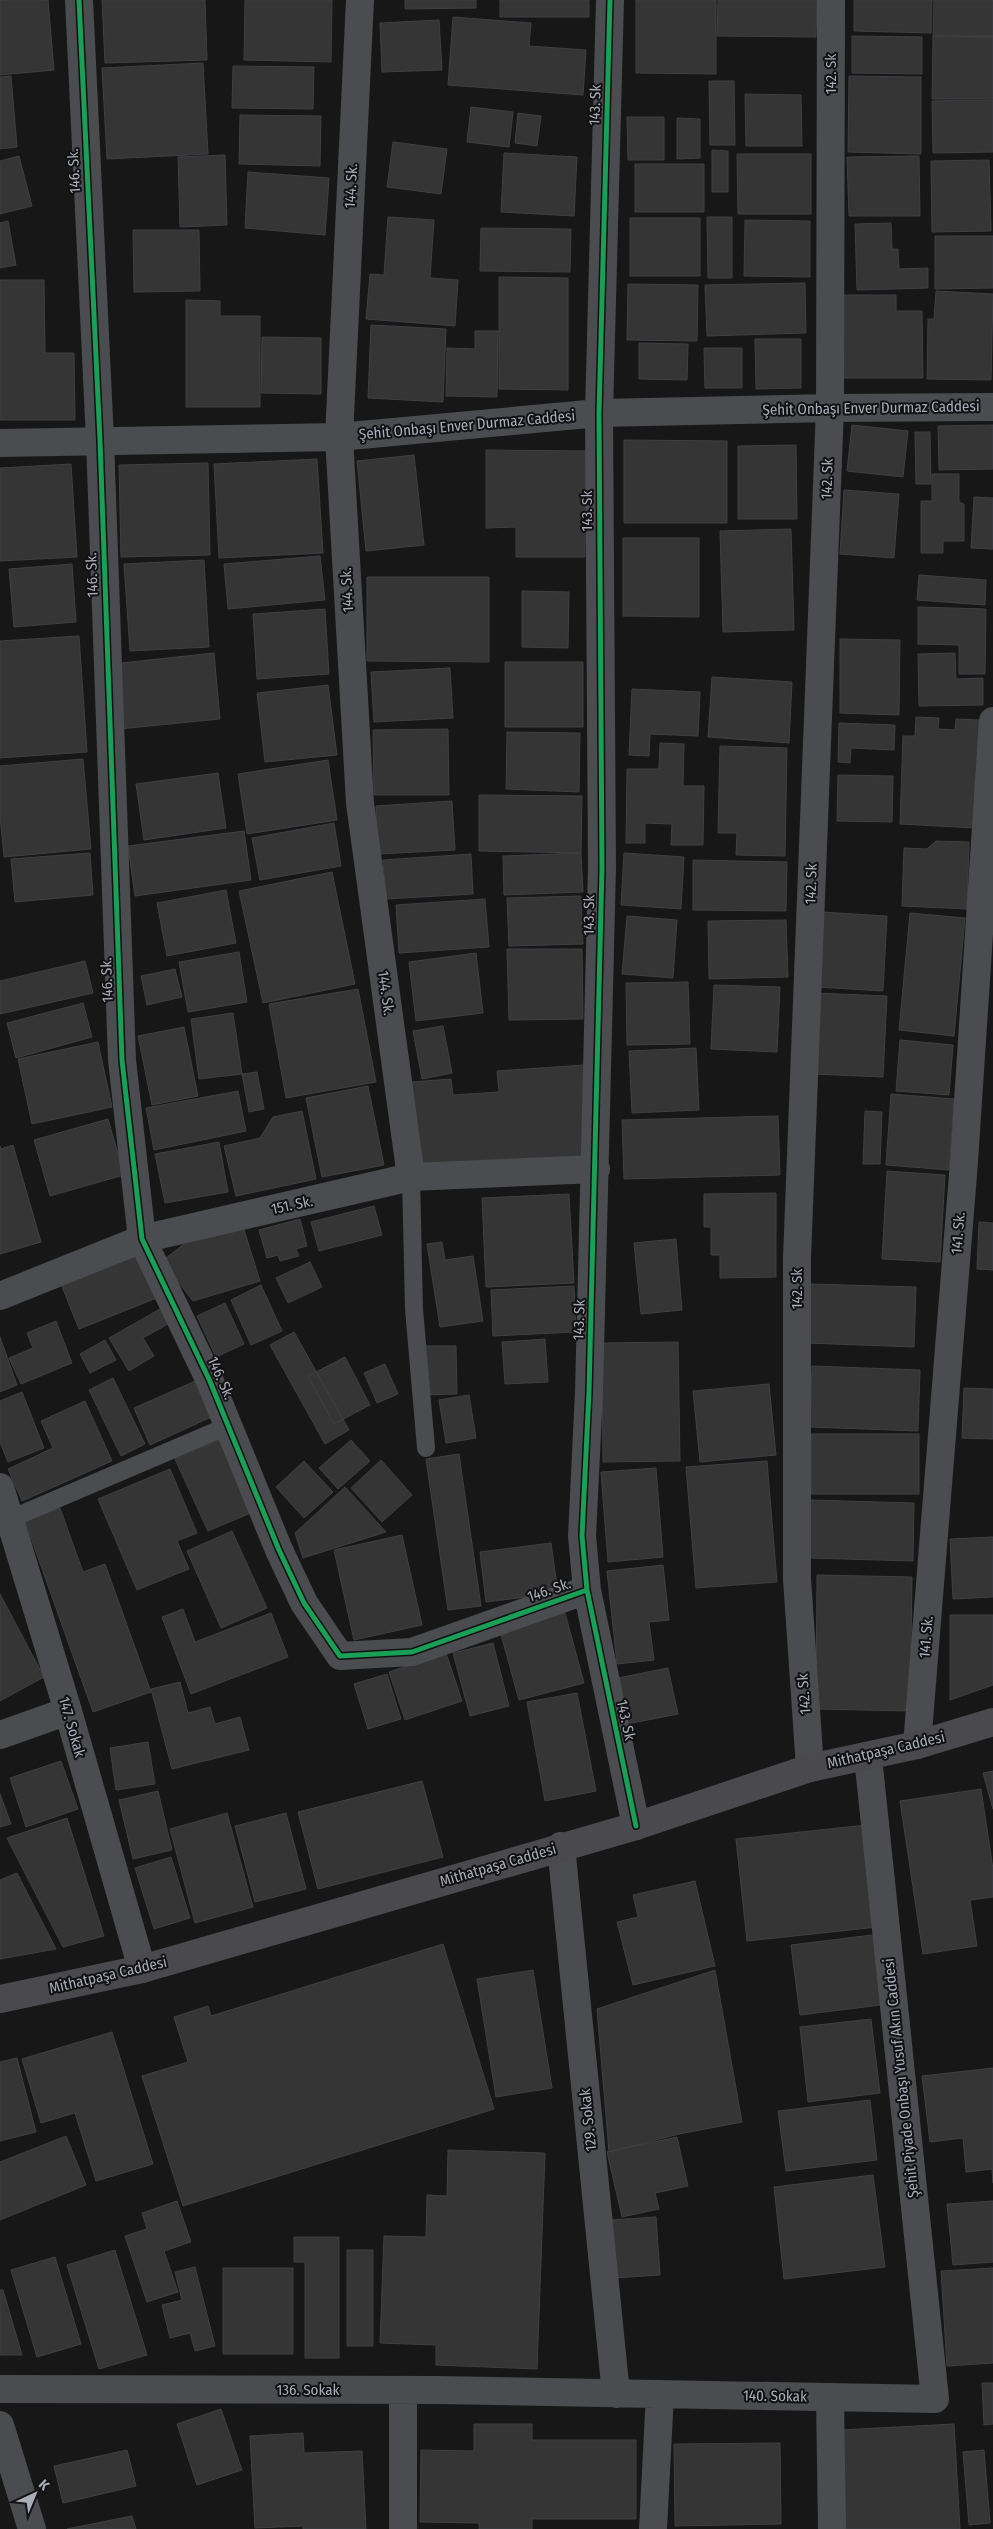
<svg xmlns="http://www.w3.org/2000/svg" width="993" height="2529" font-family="'Fira Sans Condensed',sans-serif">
<rect width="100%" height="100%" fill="#171717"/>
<path fill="#353536" stroke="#3f4043" d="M0 0H48L54 70 0 75Z
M102 0H205L207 60 105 63Z
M245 0H332L331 62 244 60Z
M405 0H476V8L405 9Z
M500 0H589V17H500Z
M636 0H716V74L636 73Z
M718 0H817L816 37 717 36Z
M854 0H932L931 33 854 31Z
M934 0H993V37L933 36Z
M453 17 531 23 529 46 586 50 583 95 448 85Z
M439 20 442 70 382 72 380 23Z
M852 36 922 37V74L852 73Z
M933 36H993V99H932Z
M203 63 208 154 107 159 102 68Z
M233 66 314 67 313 109 232 108Z
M11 76 17 147 0 149V77Z
M849 76 921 77V154L848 152Z
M709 81H734L735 145H710Z
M745 94 801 95 802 146H746Z
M993 100V152L933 153 932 101Z
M471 107 513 112 509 147 467 142Z
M518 113 541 116 537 146 515 143Z
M240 115 321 116 320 166 239 164Z
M627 117H664V160H628Z
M677 118 700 119V158L677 159Z
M393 142 447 149 441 194 387 187Z
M712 150 728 151V192H712Z
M504 153 577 157 574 216 501 212Z
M737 154H811V214H738Z
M225 155 227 225 180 227 178 157Z
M19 156 32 206 0 214V161Z
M919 156 920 216H849L847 157Z
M989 160 991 231 932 232 931 161Z
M635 164H704V212H635Z
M248 172 329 178 325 235 245 228Z
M388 217 434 220 430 278 458 280 455 326 366 319 370 274 384 275Z
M707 217H732V278H708Z
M630 218H700V276H630Z
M745 220 810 221V277L744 276Z
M8 221 16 265 0 268V223Z
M891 223 892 249H898L899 269 928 268V288L857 290 855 224Z
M481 228 571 229 570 272 480 271Z
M133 230H199L200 291 134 292Z
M935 236H993V288L935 289Z
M499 277 568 278V390L499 389Z
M0 280H44L45 353H74L75 420H0Z
M805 283 806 333 707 336 705 285Z
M628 284 698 285 697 341 627 340Z
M936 291 993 294 991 380 927 379 928 319H934Z
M838 295H896V311H922L923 378H838Z
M186 300 220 301V316H260V407H186Z
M371 325 446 329 443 402 368 398Z
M475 331H498L497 397 446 396 447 348 475 349Z
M262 337 321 338V394L261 393Z
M755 339H801V388L756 389Z
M639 343 688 344 687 380 639 379Z
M704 348H742V388H705Z
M852 425 908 431 903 477 847 471Z
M993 425V469L939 470 938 426Z
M915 432H930L931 484H916Z
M624 440 727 441V523H624Z
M796 445 797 519H738V446Z
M486 450 586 451 585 557H516V527L486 528Z
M414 455 424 545 366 551 357 461Z
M317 459 323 553 219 558 214 464Z
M208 463 210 555 121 557 119 465Z
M71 464 77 557 0 561V468Z
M932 474H959V502L964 504V541H943V553H921V501H932Z
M844 490 899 494 894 558 840 554Z
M974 497 993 498V549L971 548Z
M791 529 794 630 723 632 720 531Z
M623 538H699V617L623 616Z
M320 556 325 600 228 609 224 564Z
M204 560 209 647 130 651 124 564Z
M72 564 76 622 14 627 9 569Z
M919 575 986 580 985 605 917 600Z
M367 577H489V662L367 661Z
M522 591 569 592 568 648 522 647Z
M918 607 986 609 985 674H959V645L918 644Z
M325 609 329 674 257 679 253 614Z
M79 636 87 752 0 758V641Z
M840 639 900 640 899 715 840 713Z
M214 653 220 719 119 729 112 664Z
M955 653 956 679 983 678V705L919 706 918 654Z
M505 662H583V727H505Z
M450 668 453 718 374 722 371 672Z
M712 677 792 682 789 743 708 737Z
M328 685 337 755 265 762 257 693Z
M632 689 700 692 698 736 650 734 649 756 629 755Z
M916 717 939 718 938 729 955 730 956 719 979 720 975 828 900 824 903 736H915Z
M839 723 895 725 894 750 851 748 850 763 838 762Z
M448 729 449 795H374L373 730Z
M507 732 580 733 579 792 506 789Z
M660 743 684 744 683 786H704L703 845H671L672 824 645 823V843H626L627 769H659Z
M720 746 787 748 785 856 736 855 737 833H718Z
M83 759 91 849 4 857 0 816V766Z
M328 760 337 820 247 834 238 774Z
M218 773 226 828 144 840 136 784Z
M838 775 893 776 892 822 837 821Z
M479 795 582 796 581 853 479 851Z
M452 801 455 850 378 854 376 806Z
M334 823 341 866 260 880 252 838Z
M244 831 251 880 135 896 128 846Z
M936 841 969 842 967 909 902 906 904 848 927 849Z
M90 853 93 895 15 902 11 859Z
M581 853 583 892 504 895 503 856Z
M624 853 684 857 681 909 621 905Z
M471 854 473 894 386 899 383 860Z
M693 860 787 862 786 911 693 910Z
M332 872 355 984 263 1003 239 891Z
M226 890 236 943 167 956 157 903Z
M581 896 583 944 509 946 507 898Z
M485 899 489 947 399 953 396 905Z
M822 912 887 916 883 991 817 987Z
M910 913 965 918 954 1036 899 1030Z
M627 916 677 920 673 978 622 974Z
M786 920 788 977 709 979 708 921Z
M507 949H582L583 1019 509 1020Z
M239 952 247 1002 188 1012 179 962Z
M476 953 483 1013 416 1021 409 962Z
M85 961 93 993 0 1014V981Z
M175 969 182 997 147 1005 141 976Z
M688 982 690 1044 627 1045 626 983Z
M714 985 780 987 777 1052 711 1049Z
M358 989 376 1082 286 1098 269 1004Z
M816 993 887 996 883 1077 813 1074Z
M83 1003 92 1037 16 1058 7 1023Z
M233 1013 242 1074 199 1079 191 1019Z
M443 1026 452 1073 422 1079 413 1031Z
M184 1027 198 1096 152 1105 138 1036Z
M900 1040 953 1045 949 1095 896 1091Z
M98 1042 112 1107 32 1124 18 1059Z
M696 1048 699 1110 632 1113 629 1051Z
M584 1065 590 1158 418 1170 412 1082 451 1079 453 1095 499 1092 497 1071Z
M257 1072 264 1109 249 1112 242 1074Z
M368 1086 384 1165 322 1177 306 1098Z
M238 1091 246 1131 154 1150 146 1108Z
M891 1094 954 1099 949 1170 886 1165Z
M302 1111 316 1179 236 1196 224 1146 260 1138 273 1117Z
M865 1111 882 1112 880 1164H863Z
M778 1116 780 1175 624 1179 622 1120Z
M108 1119 124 1175 50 1196 34 1140Z
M219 1142 228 1192 165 1203 155 1154Z
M13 1145 41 1242 0 1254V1146L1 1149Z
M887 1171 945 1175 940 1262 882 1259Z
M776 1193V1277L720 1278V1255H711V1227H704V1194Z
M569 1194 574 1283 486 1287 482 1198Z
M374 1206 382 1235 319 1251 311 1222Z
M300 1219 307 1246 296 1249 299 1256 280 1261 278 1255 267 1258 259 1230Z
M979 1222 993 1223V1270L977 1269Z
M242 1223 260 1281 193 1301 162 1261 193 1237Z
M676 1239 682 1310 641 1314 634 1243Z
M442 1242 445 1260 473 1256 483 1321 440 1327 427 1244Z
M142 1252 159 1297 79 1329 61 1284Z
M310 1262 322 1287 288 1303 276 1278Z
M809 1284 916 1287 914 1347 807 1343Z
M261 1285 282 1331 251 1345 231 1300Z
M574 1286 576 1332 493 1336 491 1290Z
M225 1303 244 1344 216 1357 197 1316Z
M160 1309 168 1324 143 1338 154 1356 129 1371 109 1338Z
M56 1321 72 1363 21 1384 9 1358 33 1348 27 1333Z
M294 1332 349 1430 325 1444 270 1345Z
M0 1337 17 1385 0 1392Z
M545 1339 548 1382 505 1384 502 1342Z
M105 1340 116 1360 90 1373 80 1354Z
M678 1342 680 1461 603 1462 602 1343Z
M423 1346H456L457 1394 424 1395Z
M345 1357 370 1405 334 1424 308 1376Z
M385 1364 398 1394 377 1403 364 1373Z
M812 1366 920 1370 918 1431 810 1427Z
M113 1378 145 1444 121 1456 89 1390Z
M202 1378 218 1414 150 1445 134 1408Z
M769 1384 776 1455 700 1462 693 1391Z
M964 1388 993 1389V1439L962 1438Z
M22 1392 44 1448 8 1462 0 1442V1401Z
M469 1395 476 1438 446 1443 439 1400Z
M85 1401 112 1461 22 1501 8 1469 53 1448 41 1421Z
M811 1434H919V1494H811Z
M222 1439 253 1512 208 1531 175 1459Z
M351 1440 370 1461 338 1489 319 1468Z
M459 1454 481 1606 448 1610 426 1459Z
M381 1460 412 1495 382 1522 351 1488Z
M304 1461 333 1492 304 1518 276 1487Z
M767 1461 777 1582 696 1588 686 1467Z
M656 1468 663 1557 608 1562 601 1472Z
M170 1469 197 1533 177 1541 189 1569 137 1590 98 1499Z
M345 1487 386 1532 303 1558 295 1533Z
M810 1500 914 1503 913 1561 810 1558Z
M60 1508 83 1572 105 1564 151 1692 93 1712 25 1521Z
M232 1531 267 1608 221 1628 187 1551Z
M402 1535 422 1625 354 1640 334 1550Z
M993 1537V1597L953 1599 950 1539Z
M551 1543 558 1593 486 1602 480 1552Z
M663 1565 669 1620 649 1622 654 1660 617 1664 607 1571Z
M817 1575 912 1577 910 1711 816 1709Z
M0 1594 44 1677 0 1701Z
M183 1609 195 1642 271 1613 288 1657 191 1694 162 1617Z
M565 1613 584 1683 519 1700 500 1631Z
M950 1615H993V1685L950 1700Z
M493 1643 509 1706 470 1716 453 1653Z
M446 1653 462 1701 405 1720 389 1672Z
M668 1668 678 1714 627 1724 618 1678Z
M387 1674 401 1719 368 1729 354 1684Z
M180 1682 188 1713 210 1707 215 1724 240 1717 249 1750 172 1769 151 1689Z
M577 1693 596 1791 545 1801 527 1702Z
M148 1742 155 1784 116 1790 110 1748Z
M61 1761 78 1809 26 1827 10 1778Z
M993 1771V1809L983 1773Z
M422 1781 443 1857 318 1889 298 1812Z
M981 1789 993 1869V1897L970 1900 977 1946 923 1954 900 1801Z
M158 1791 172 1850 133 1859 119 1800Z
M0 1794 11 1824 0 1827Z
M227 1813 253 1907 195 1923 170 1829Z
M286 1813 306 1889 255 1902 235 1826Z
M67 1818 104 1936 63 1947 7 1838Z
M866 1825 878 1927 747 1941 736 1839Z
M171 1857 190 1918 154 1929 135 1868Z
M17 1873 56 1949 0 1959V1880Z
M695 1881 715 1966 633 1985 617 1922 638 1917 633 1895Z
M880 1934 889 2004 800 2015 791 1945Z
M443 1944 494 2109 183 2206 142 2076 188 2062 174 2017 208 2006 211 2016Z
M533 1970 552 2088 496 2097 477 1979Z
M715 1970 742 2122 679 2134 609 2152 597 2009Z
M871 2019 880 2093 808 2102 800 2027Z
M112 2032 153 2164 96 2181 75 2113 41 2123 22 2059Z
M17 2058 36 2132 0 2141V2062Z
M993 2068V2183L992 2169 966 2172 963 2138 930 2142 922 2076Z
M870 2100 877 2160 786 2171 778 2111Z
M66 2136 86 2185 0 2220V2162Z
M677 2137 688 2186 655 2193 659 2209 622 2217 607 2152Z
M448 2150 545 2153 537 2369 436 2365V2345L380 2343 384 2236 426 2237 427 2195 447 2196Z
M873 2175 885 2267 784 2279 774 2187Z
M177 2201 191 2242 164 2251 178 2292 147 2302 125 2236 147 2229 142 2213Z
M993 2201V2262L953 2265 947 2204Z
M656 2217 660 2275 614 2278 610 2220Z
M294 2237H339V2358H305V2262H294Z
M115 2250 147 2355 99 2369 67 2265Z
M347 2250H373V2346H347Z
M55 2257 81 2344 37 2357 11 2270Z
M195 2267 215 2346 195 2351 190 2333 170 2338 162 2305 182 2300 175 2272Z
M223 2268H293V2354H223Z
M993 2268V2363L947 2366 941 2271Z
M0 2290H3L22 2355H0Z
M982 2383H993V2424L984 2425Z
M221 2409 242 2470 197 2485 177 2424Z
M474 2424H532V2440H636V2519H532V2529H479V2523L420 2522 421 2450 474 2451Z
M954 2424 960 2529H846L840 2430Z
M303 2433 304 2453 362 2451 366 2529H303V2526L255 2528 250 2436Z
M780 2443 781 2524 675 2526 674 2444Z
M127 2450 136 2486 63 2503 54 2466Z
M984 2450 990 2523 969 2525 963 2452Z
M132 2516 136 2529H67Z"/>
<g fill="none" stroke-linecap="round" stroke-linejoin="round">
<path stroke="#4b4c50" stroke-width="18" d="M411 1177 414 1309 426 1448
M10 1519 228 1426"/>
<path stroke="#4b4c50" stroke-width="28" d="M79 0 100 440 122 1060 142 1239 209 1379 279 1550 304 1603 340 1656 412 1652 587 1590
M360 0 339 437 360 803 411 1177
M610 0 599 413 602 868 589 1392 582 1536 587 1590 636 1826
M0 443 339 437 599 413 830 408 993 407
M0 1296 142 1239 411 1177 596 1169
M0 1487 68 1711 142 1969
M0 1735 68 1711
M917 1745 964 1162 993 721
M810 1768 797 1579V1258L830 408 831 0
M561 1846 616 2394
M0 2389 437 2390 935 2399 868 1757
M830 2397 832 2529
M0 2425 32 2529
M403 2529V2390
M653 2529 660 2394"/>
<path stroke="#4a4a4e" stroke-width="28" d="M0 1999 142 1969 636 1826 810 1768 917 1745 993 1722"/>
<defs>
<path id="cycleway" d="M79 0 100 440 122 1060 142 1239 209 1379 279 1550 304 1603 340 1656 412 1652 587 1590
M610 0 599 413 602 868 589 1392 582 1536 587 1590 636 1826"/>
</defs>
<use href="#cycleway" stroke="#111113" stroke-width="8"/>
<use href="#cycleway" stroke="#1a9f57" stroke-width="5"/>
</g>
<g text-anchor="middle" stroke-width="4" stroke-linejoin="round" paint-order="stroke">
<g font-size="15" fill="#a8adb8" stroke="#111113">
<text transform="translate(831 74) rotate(-90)" y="5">142. Sk</text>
<text transform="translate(595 105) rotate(-88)" y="5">143. Sk</text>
<text transform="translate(74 171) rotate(-93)" y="5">146. Sk.</text>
<text transform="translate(351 186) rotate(-87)" y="5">144. Sk.</text>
<text transform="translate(871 408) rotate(-1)" y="5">Şehit Onbaşı Enver Durmaz Caddesi</text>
<text transform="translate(467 425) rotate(-5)" y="5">Şehit Onbaşı Enver Durmaz Caddesi</text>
<text transform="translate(827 479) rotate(-88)" y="5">142. Sk</text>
<text transform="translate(587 511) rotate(-90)" y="5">143. Sk</text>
<text transform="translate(92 575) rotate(-92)" y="5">146. Sk.</text>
<text transform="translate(347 590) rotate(-93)" y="5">144. Sk.</text>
<text transform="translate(811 884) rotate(-88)" y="5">142. Sk</text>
<text transform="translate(589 915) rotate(-89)" y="5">143. Sk</text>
<text transform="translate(107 980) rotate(-92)" y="5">146. Sk.</text>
<text transform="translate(386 993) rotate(82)" y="5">144. Sk.</text>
<text transform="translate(292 1205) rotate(-12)" y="5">151. Sk.</text>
<text transform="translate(958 1233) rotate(-85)" y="5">141. Sk.</text>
<text transform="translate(797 1289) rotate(-90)" y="5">142. Sk</text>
<text transform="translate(579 1320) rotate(-88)" y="5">143. Sk</text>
<text transform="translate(221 1378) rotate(66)" y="5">146. Sk.</text>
<text transform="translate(549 1590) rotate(-19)" y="5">146. Sk.</text>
<text transform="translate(926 1637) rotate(-85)" y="5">141. Sk.</text>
<text transform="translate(804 1694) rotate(-94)" y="5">142. Sk</text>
<text transform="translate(626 1720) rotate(78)" y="5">143. Sk</text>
<text transform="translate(72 1727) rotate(74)" y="5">147. Sokak</text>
<text transform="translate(886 1750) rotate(-13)" y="5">Mithatpaşa Caddesi</text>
<text transform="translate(498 1865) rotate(-16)" y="5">Mithatpaşa Caddesi</text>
<text transform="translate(108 1975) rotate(-13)" y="5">Mithatpaşa Caddesi</text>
<text transform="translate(901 2078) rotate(-96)" y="5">Şehit Piyade Onbaşı Yusuf Akın Caddesi</text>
<text transform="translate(588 2120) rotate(-96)" y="5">129. Sokak</text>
<text x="308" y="2395">136. Sokak</text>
<text transform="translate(775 2396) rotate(1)" y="5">140. Sokak</text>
</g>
</g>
<g transform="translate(35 2494) rotate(44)" stroke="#111113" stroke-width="4" paint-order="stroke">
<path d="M0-4L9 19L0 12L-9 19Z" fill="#a8adb8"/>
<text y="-8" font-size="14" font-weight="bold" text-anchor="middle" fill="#a8adb8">K</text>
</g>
</svg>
